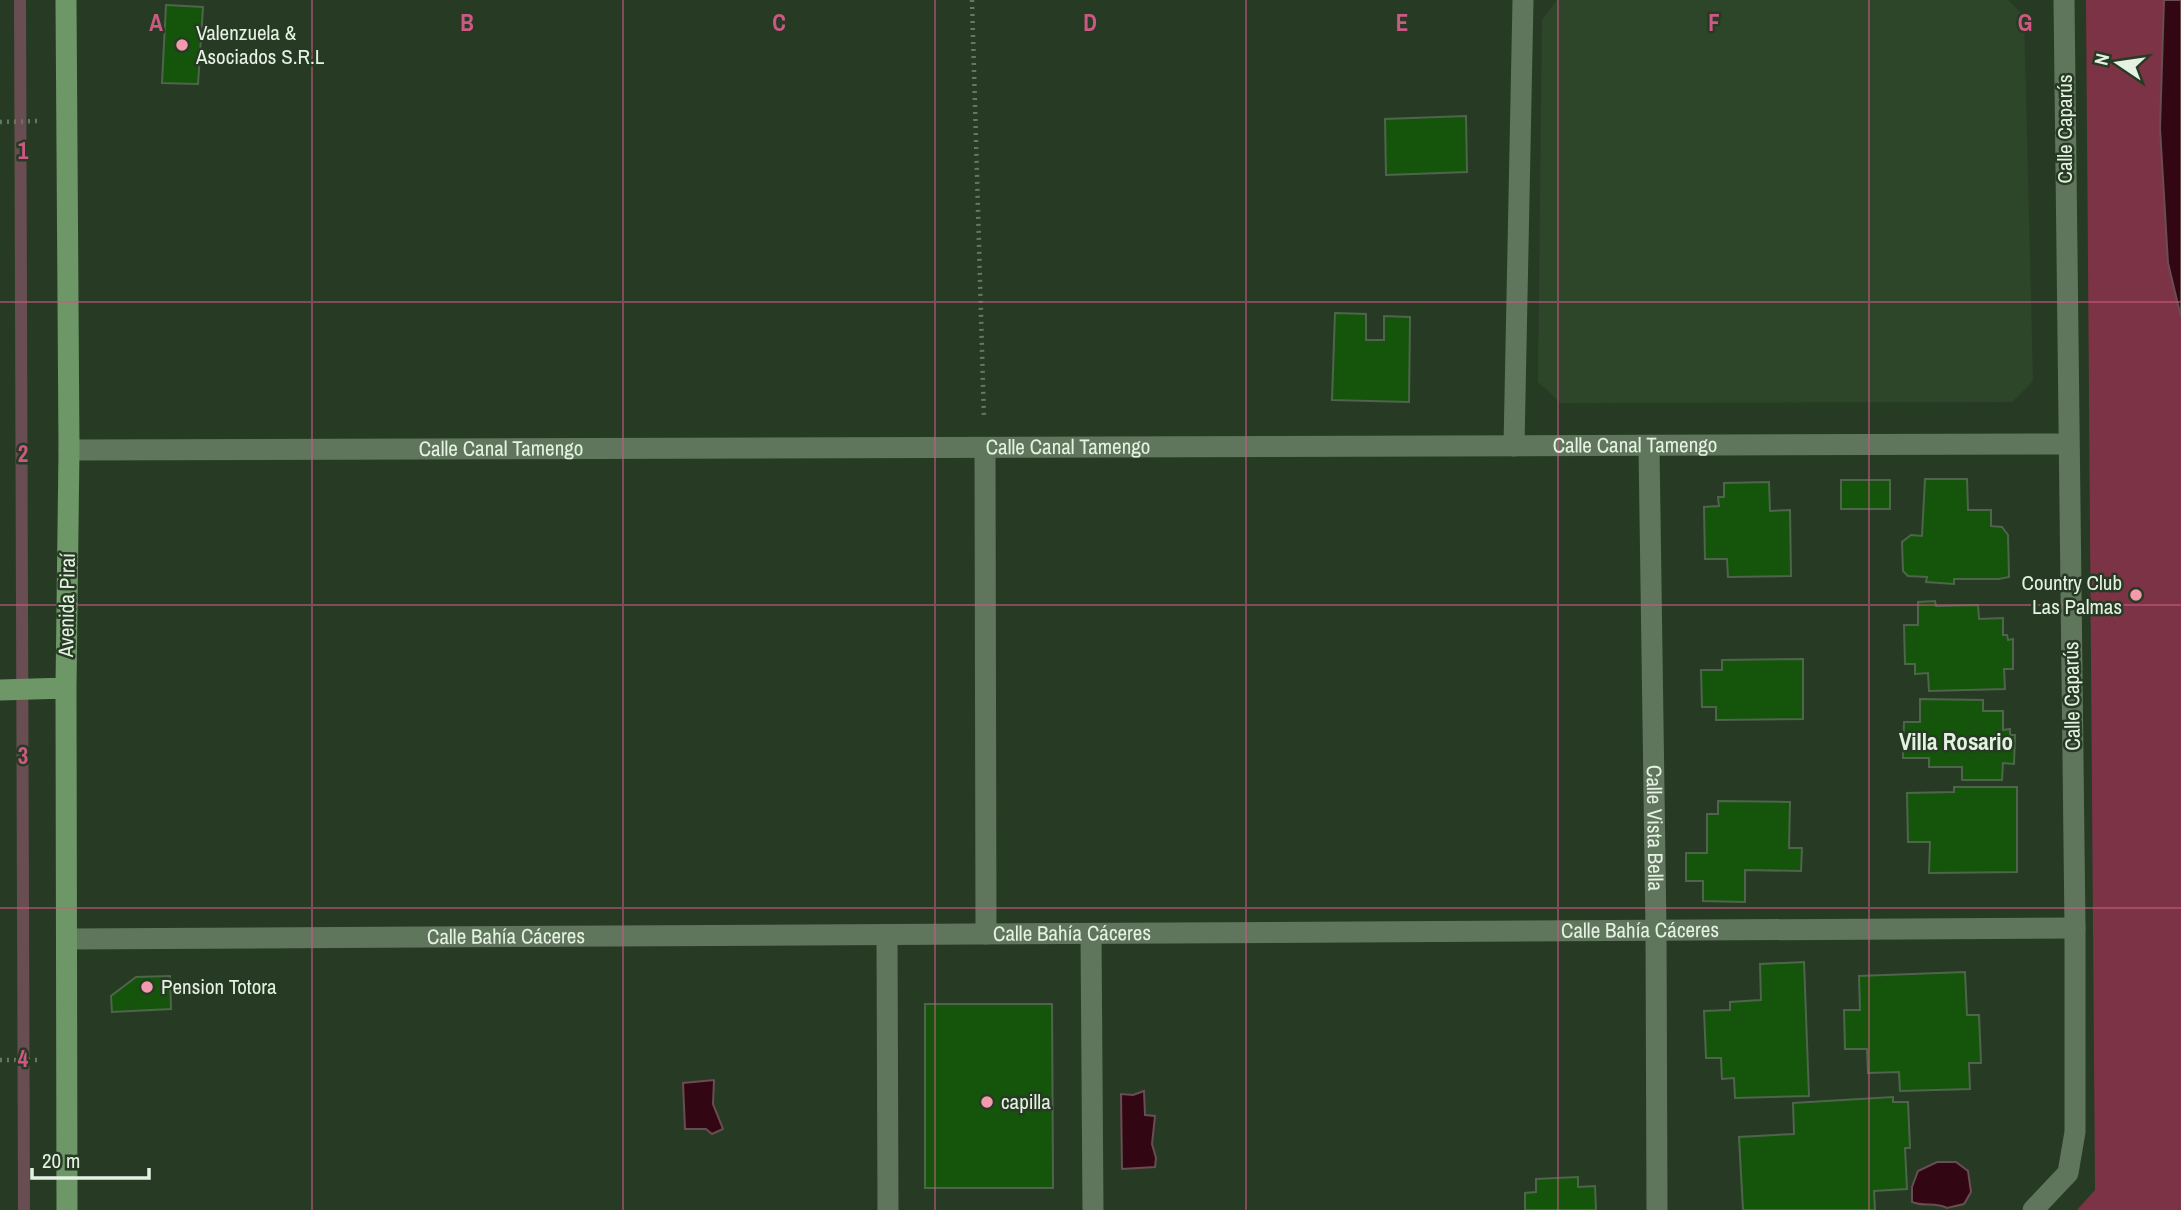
<svg xmlns="http://www.w3.org/2000/svg" width="2181" height="1210" font-family="'Archivo Narrow',sans-serif">
<rect width="100%" height="100%" fill="#273b24"/>
<path fill="#2d4629" d="M1557 0H2008L2024 16 2033 381 2012 402 1561 403 1538 382 1542 20Z"/>
<path fill="#7d3346" d="M2086 0H2181V1210H2077L2095 1190Z"/>
<path fill="#330614" stroke="#684d52" stroke-width="2" d="M2164 0H2181V317L2168 263 2160 128Z
M714 1080 713 1104 723 1129 712 1134 706 1129H685L683 1083Z
M1144 1091 1145 1115 1155 1116 1152 1144 1156 1158 1155 1167 1122 1169 1121 1094 1133 1095Z
M1937 1162H1956L1968 1171 1971 1192 1964 1204 1947 1208C1935 1202 1924 1207 1912 1202V1187L1918 1171Z"/>
<g fill="none" stroke-linecap="round" stroke-linejoin="round">
<path stroke="#684d52" stroke-width="12" d="M20 0 24 1210"/>
</g>
<path fill="#14540b" stroke="#4e644b" stroke-width="2" d="M166 5 203 7 198 84 162 83Z
M1466 116 1467 172 1386 175 1385 119Z
M1335 313 1366 314V340H1384V316L1410 317 1409 402 1332 400Z
M1925 479H1967L1968 510H1991V526L2002 527 2008 535 2009 577 1999 579H1954V584L1926 582 1927 577 1908 576 1903 571 1902 542 1911 535 1922 536Z
M1841 480H1890V509H1841Z
M1769 482 1770 511 1790 510 1791 576 1728 577 1727 559H1705L1704 507 1719 506 1718 497H1724V483Z
M1935 601 1936 606 1978 605 1979 619 2003 618V635H2007L2008 640 2013 639V669H2004L2005 689 1929 691 1928 673 1915 674V664H1905L1904 625H1918V602Z
M1803 659V719L1716 720V707H1702L1701 670H1722V660Z
M1920 699 1983 700V711H2003V730L2010 729V735H2015L2014 764 2003 763 2002 780H1962V767H1929V758H1903L1904 722H1920Z
M1954 787H2017V872L1929 873 1930 842H1908L1907 793 1954 792Z
M1718 801 1790 802 1789 848H1802L1801 871 1745 870V902L1703 901V881H1686V853H1707V814H1718Z
M1804 962 1809 1096 1735 1098 1734 1078 1722 1079 1721 1058H1706L1704 1011 1730 1010V1002L1761 1000 1760 964Z
M1965 972 1967 1015H1979L1981 1063H1969L1970 1089 1900 1091 1899 1072 1868 1073 1867 1049H1845L1844 1010H1860L1859 976Z
M170 976 171 1009 112 1012 111 996 136 977Z
M925 1004H1052L1053 1188H925Z
M1893 1097V1102H1908L1910 1148H1905L1907 1189 1874 1191 1875 1210H1743L1739 1137 1794 1134 1793 1103Z
M1578 1177V1187L1595 1186 1596 1210H1525V1193L1536 1192V1179Z"/>
<g fill="none" stroke-linecap="round" stroke-linejoin="round">
<path stroke="#667863" stroke-width="4.5" stroke-dasharray="2 5" stroke-linecap="butt" d="M972 0 984 419
M0 122 38 121
M0 1060H39"/>
<g stroke="#60765c" stroke-width="21">
<path d="M1514 446 1523 0"/>
<path id="s1" d="M1649 446 1656 930 1657 1210"/>
<path d="M985 448 986 934"/>
<path id="s2" d="M69 450 2068 444"/>
<path d="M1091 934 1093 1210"/>
<path d="M887 935 888 1210"/>
<path id="s3" d="M68 939 2075 928"/>
<path d="M2033 1210 2068 1173 2075 1132V928L2064 0"/>
</g>
<path stroke="#6d9767" stroke-width="21" d="M66 0 69 450 66 688 67 1210
M0 690 66 688"/>
</g>
<path fill="none" stroke="#cc5984" stroke-width="2" stroke-opacity="0.55" d="M312 0V1210M623 0V1210M935 0V1210M1246 0V1210M1558 0V1210M1869 0V1210M0 302H2181M0 605H2181M0 908H2181"/>
<g fill="#f39aac" stroke="#273b24" stroke-width="2.5">
<circle cx="182" cy="45" r="7"/>
<circle cx="2136" cy="595" r="7"/>
<circle cx="147" cy="987" r="7"/>
<circle cx="987" cy="1102" r="7"/>
</g>
<g text-anchor="middle" stroke-width="5" stroke-linejoin="round" paint-order="stroke">
<g font-size="21" fill="#e5f2e3" stroke="#273b24" text-anchor="start">
<text x="196" y="40">Valenzuela &amp;<tspan x="196" dy="24">Asociados S.R.L</tspan></text>
<text x="2122" y="590" text-anchor="end">Country Club<tspan x="2122" dy="24">Las Palmas</tspan></text>
<text x="161" y="994">Pension Totora</text>
<text x="1001" y="1109">capilla</text>
</g>
<g font-size="21" fill="#e5f2e3" stroke="#273b24">
<text transform="translate(2065 129) rotate(-90)" y="7">Calle Caparús</text>
<text dy="7" stroke="none"><textPath href="#s2" startOffset="1566">Calle Canal Tamengo</textPath></text>
<text dy="7" stroke="none"><textPath href="#s2" startOffset="999">Calle Canal Tamengo</textPath></text>
<text dy="7" stroke="none"><textPath href="#s2" startOffset="432">Calle Canal Tamengo</textPath></text>
<text transform="translate(67 605) rotate(-89)" y="7">Avenida Piraí</text>
<text transform="translate(2072 696) rotate(-91)" y="7">Calle Caparús</text>
<text dy="7" stroke="none"><textPath href="#s1" startOffset="382">Calle Vista Bella</textPath></text>
<text dy="7" stroke="none"><textPath href="#s3" startOffset="1572">Calle Bahía Cáceres</textPath></text>
<text dy="7" stroke="none"><textPath href="#s3" startOffset="1004">Calle Bahía Cáceres</textPath></text>
<text dy="7" stroke="none"><textPath href="#s3" startOffset="438">Calle Bahía Cáceres</textPath></text>
</g>
<g font-size="23" font-weight="bold" fill="#e5f2e3" stroke="#273b24">
<text x="1956" y="750">Villa Rosario</text>
</g>
</g>
<g font-size="23" text-anchor="middle" font-weight="bold" fill="#cc5984" stroke="#273b24" stroke-width="5" stroke-linejoin="round" paint-order="stroke">
<text x="156" y="31">A</text>
<text x="467" y="31">B</text>
<text x="779" y="31">C</text>
<text x="1090" y="31">D</text>
<text x="1402" y="31">E</text>
<text x="1714" y="31">F</text>
<text x="2025" y="31">G</text>
<text x="23" y="159">1</text>
<text x="23" y="462">2</text>
<text x="23" y="764">3</text>
<text x="23" y="1067">4</text>
</g>
<g transform="translate(2118 63) rotate(283)" stroke="#273b24" stroke-width="5" paint-order="stroke">
<path d="M0-5L12 26L0 18L-12 26Z" fill="#e5f2e3"/>
<text y="-10" font-size="19" font-weight="bold" text-anchor="middle" fill="#e5f2e3">N</text>
</g>
<path d="M32 1168v10h117v-10" fill="none" stroke="#e5f2e3" stroke-width="3.5"/>
<text x="42" y="1168" font-size="21" fill="#e5f2e3" stroke="#273b24" stroke-width="5" paint-order="stroke">20 m</text>
</svg>
